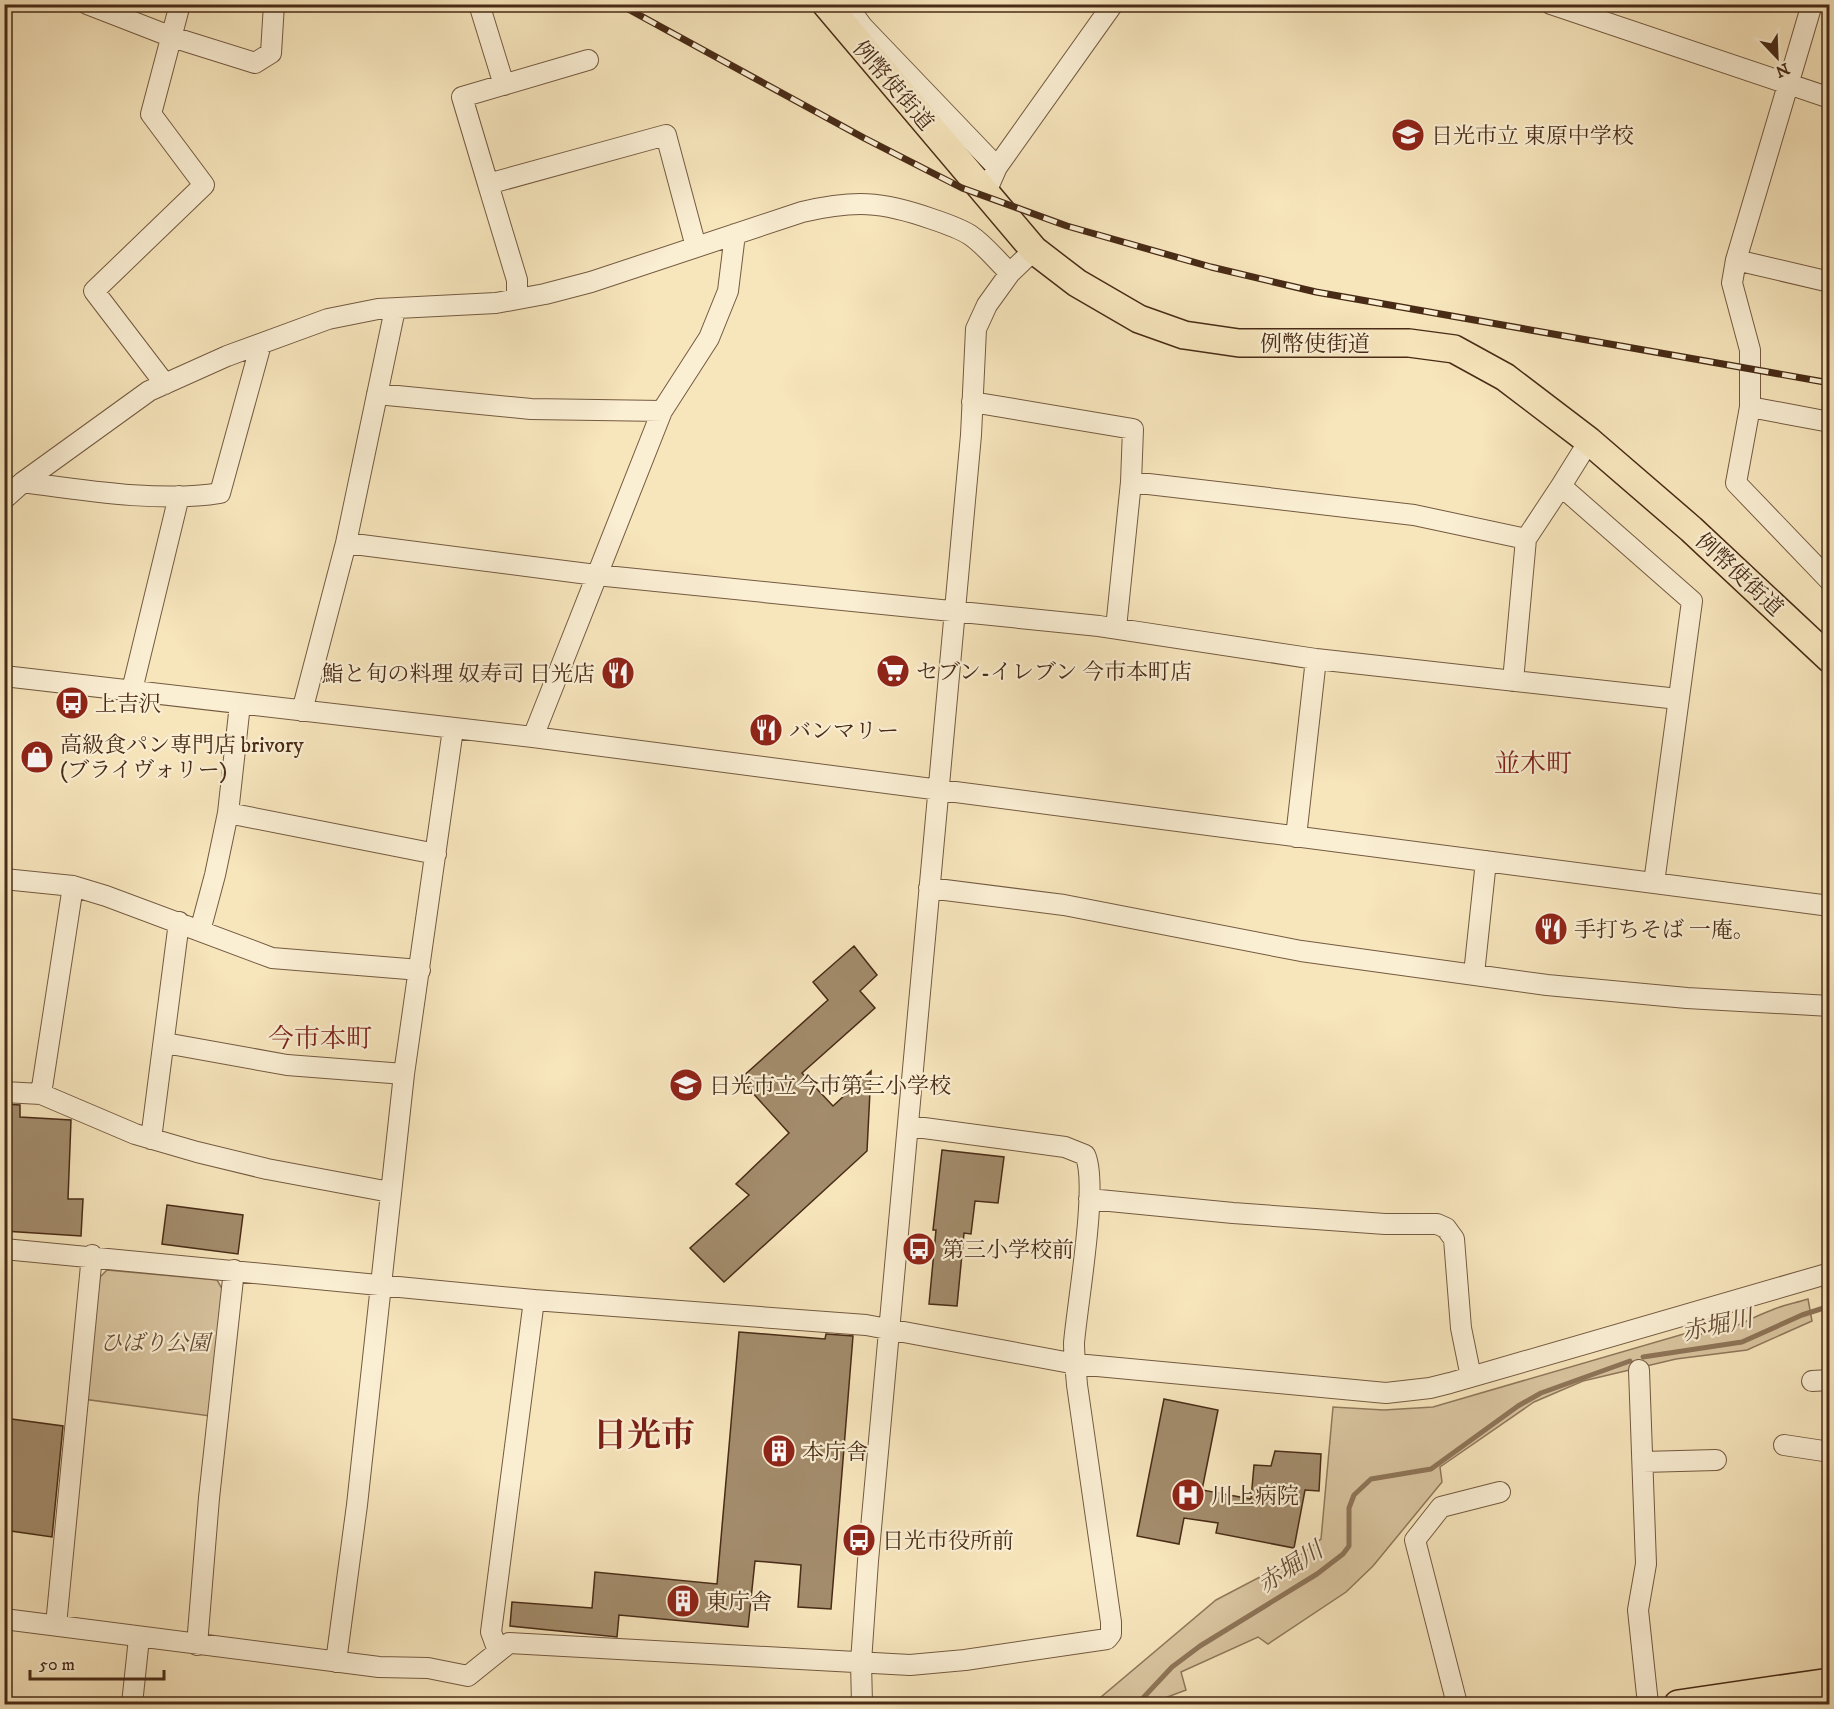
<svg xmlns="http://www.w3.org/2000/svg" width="1834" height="1709" font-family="'IM FELL DW Pica','Noto Serif JP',serif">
<rect width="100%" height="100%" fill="#f7e5bc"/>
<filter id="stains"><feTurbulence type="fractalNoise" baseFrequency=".00333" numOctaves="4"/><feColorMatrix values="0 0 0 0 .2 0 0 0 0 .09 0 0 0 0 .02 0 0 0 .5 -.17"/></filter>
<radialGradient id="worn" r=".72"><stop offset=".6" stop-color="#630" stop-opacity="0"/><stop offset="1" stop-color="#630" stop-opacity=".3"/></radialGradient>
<path fill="#d9c5a0" stroke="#90785b" stroke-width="1.5" d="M107 1270 217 1280 224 1292 210 1416 83 1399 100 1277Z
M1808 1299 1812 1321 1747 1350 1676 1359 1583 1381 1534 1402 1440 1467 1442 1482 1373 1566 1346 1592 1268 1644 1258 1637 1181 1672 1186 1690 1149 1704H1086L1095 1702 1216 1600 1298 1557 1321 1539 1333 1407 1384 1410 1433 1407 1687 1333C1725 1338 1739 1322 1772 1310 1783 1305 1796 1303 1808 1299Z"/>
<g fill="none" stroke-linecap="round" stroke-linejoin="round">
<path stroke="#8e7558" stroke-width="5" d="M1643 1357 1742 1342 1802 1315 1830 1306
M442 1704H443
M1131 1704 1142 1699 1172 1667 1200 1646 1317 1574 1343 1554 1349 1546V1508L1354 1495 1371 1479 1431 1469 1518 1406 1541 1393 1630 1361"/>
</g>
<path fill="#a38c6c" stroke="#482b16" stroke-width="1.5" d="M854 946 877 975 860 991 875 1008 802 1073 833 1106 871 1071 867 1151 724 1282 690 1248 749 1195 736 1184 789 1133 740 1079 828 1000 813 982Z
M4 1104 20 1105V1117L71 1120 68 1199H83L81 1236 4 1231Z
M942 1150 1004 1157 998 1203 975 1201 971 1234 964 1233 957 1306 929 1304 936 1230H933Z
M167 1205 243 1215 238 1254 162 1244Z
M739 1332 825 1339 826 1334 853 1336 831 1609 798 1607 801 1565 755 1561 748 1627 619 1615 617 1637 510 1626 512 1602 592 1608 595 1572 717 1584Z
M1164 1399 1218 1410 1202 1490 1251 1499 1254 1465 1271 1466 1275 1451 1321 1454 1319 1491 1305 1490 1294 1548 1216 1533 1218 1523 1184 1518 1179 1544 1137 1536Z
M4 1418 63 1426 52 1537 4 1530Z"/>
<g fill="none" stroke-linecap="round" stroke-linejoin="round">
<defs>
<path id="minor" d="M87 4 172 37 255 63 271 53 274 4
M479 4 504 85
M846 4 862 26 997 167
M1551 4 1830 98
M1812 4 1736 260 1732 283 1750 350V407L1830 422
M488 184 462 97 588 60
M986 192 997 167 1113 4
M1736 260 1830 282
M517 299V280L488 184 666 135 696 247
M165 384 94 291 204 185 151 114 180 4
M377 394 531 409 662 411
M972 402 1133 429 1131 482 1116 628
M1750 407 1736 483 1830 581
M23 482C83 490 161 503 220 493L261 344
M1131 482 1414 515 1526 539
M1561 486 1589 441
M4 499 23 482 149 391 227 356 328 319 378 309 496 303 545 294 591 282 802 212C854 200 881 201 932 219 944 223 959 228 970 235 985 245 997 261 1010 273
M346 543 596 575 1099 626 1316 659 1678 699
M4 676 533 737 1830 906
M1513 681 1526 539 1561 486 1692 601 1654 883
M132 690 179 496
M302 711 346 543 395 309
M533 737 662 411 709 338 728 291 735 234
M228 813 436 854
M1296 837 1316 659
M4 879 73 886 106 896 272 958 420 970
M929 888 1064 905 1301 951 1547 985 1687 998 1830 1006
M200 931 215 875 228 813 240 704
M1474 974 1486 861
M165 1043 287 1065 404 1074
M4 1092 41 1094 135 1134 197 1152 267 1169 390 1192
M41 1094 73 886
M151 1139 179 922
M1089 1199 1233 1213 1385 1224H1437L1446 1228 1454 1239 1461 1328 1471 1377
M4 1249 534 1300 866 1325 1076 1364 1386 1393 1430 1388 1450 1383 1830 1273
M1639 1370 1646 1564 1638 1610 1648 1704
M1812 1381 1830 1380
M1784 1445 1830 1452
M1643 1462 1716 1460
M4 1619 379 1667 428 1668 468 1676 509 1643 910 1665 965 1660 1107 1639 1111 1634V1622L1077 1385C1076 1371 1074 1357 1074 1343 1077 1305 1099 1183 1085 1155L1065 1147 909 1126
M56 1625 92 1255
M197 1645 209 1498 234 1270
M498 1651 491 1632 534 1300
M336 1662 357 1505 404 1074 453 729
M132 1704 139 1638
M862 1704 861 1662 868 1561 971 435 976 329 987 305 1010 273 1034 250
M1457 1704 1415 1540 1441 1507 1500 1492"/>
<path id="highway" d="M826 4 1034 250 1077 283 1139 319 1184 335 1239 343H1409L1454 349 1505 377 1589 441 1691 529 1830 659
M1678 1704 1830 1682"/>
</defs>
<use href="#minor" stroke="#745a40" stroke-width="22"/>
<use href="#highway" stroke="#482b16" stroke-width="30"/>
<use href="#minor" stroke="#faeed3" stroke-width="20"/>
<use href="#highway" stroke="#f7e5bc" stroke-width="27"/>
<defs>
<path id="rail" d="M619 4 864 138 962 188 1067 226 1211 267 1316 292 1830 383"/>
</defs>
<use href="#rail" stroke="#482b16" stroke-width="7"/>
<use href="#rail" stroke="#faeed3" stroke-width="4.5" stroke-dasharray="14" stroke-linecap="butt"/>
</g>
<defs>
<symbol id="school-disc" viewBox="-11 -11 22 22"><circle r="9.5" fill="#8f2418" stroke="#faeed3"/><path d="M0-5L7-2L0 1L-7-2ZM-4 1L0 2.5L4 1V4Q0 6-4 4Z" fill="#fff"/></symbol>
<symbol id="supermarket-disc" viewBox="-11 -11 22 22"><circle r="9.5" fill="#8f2418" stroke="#faeed3"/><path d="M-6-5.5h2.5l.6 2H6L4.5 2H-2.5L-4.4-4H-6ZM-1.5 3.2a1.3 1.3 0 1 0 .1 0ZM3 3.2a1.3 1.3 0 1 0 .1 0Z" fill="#fff"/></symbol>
<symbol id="restaurant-disc" viewBox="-11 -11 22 22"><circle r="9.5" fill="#8f2418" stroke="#faeed3"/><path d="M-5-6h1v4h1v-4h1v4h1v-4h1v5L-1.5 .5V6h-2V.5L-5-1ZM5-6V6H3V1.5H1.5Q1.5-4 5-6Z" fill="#fff"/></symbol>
<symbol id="bus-disc" viewBox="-11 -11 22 22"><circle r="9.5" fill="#8f2418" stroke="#faeed3"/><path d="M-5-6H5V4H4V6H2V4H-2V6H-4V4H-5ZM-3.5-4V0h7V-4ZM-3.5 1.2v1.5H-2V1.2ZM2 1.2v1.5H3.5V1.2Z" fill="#fff"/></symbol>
<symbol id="shop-disc" viewBox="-11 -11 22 22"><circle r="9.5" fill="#8f2418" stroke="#faeed3"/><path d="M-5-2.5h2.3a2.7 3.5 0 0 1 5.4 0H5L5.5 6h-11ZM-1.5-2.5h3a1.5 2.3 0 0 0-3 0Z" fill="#fff"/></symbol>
<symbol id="building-disc" viewBox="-11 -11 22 22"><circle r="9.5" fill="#8f2418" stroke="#faeed3"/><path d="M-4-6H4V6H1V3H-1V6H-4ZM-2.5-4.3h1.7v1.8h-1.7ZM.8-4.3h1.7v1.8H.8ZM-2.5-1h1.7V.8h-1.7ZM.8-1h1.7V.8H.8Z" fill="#fff"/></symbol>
<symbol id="hospital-disc" viewBox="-11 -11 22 22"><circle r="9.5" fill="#8f2418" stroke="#faeed3"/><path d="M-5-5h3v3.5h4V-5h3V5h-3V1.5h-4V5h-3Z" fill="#fff"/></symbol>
</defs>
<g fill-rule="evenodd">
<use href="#school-disc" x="1389" y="116" width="38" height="38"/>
<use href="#supermarket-disc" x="874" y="652" width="38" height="38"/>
<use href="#restaurant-disc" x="599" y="654" width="38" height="38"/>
<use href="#bus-disc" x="53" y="684" width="38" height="38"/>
<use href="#restaurant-disc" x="747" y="711" width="38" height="38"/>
<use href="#shop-disc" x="18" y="738" width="38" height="38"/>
<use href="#restaurant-disc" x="1532" y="910" width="38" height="38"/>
<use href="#school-disc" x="667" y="1066" width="38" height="38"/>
<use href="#bus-disc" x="900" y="1230" width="38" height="38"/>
<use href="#building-disc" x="760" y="1432" width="38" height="38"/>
<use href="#hospital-disc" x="1169" y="1476" width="38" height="38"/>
<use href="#bus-disc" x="840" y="1521" width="38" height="38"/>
<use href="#building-disc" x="664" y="1582" width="38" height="38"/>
</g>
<g text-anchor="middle" stroke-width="4.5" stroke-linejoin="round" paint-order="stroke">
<g font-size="22" fill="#482b16" stroke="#faeed3">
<text transform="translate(894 85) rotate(49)" y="8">例幣使街道</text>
<text x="1315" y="351">例幣使街道</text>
<text transform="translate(1740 574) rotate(43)" y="8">例幣使街道</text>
</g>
<g font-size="22" fill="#482b16" stroke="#faeed3" text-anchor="start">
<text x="1431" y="143">日光市立 東原中学校</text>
<text x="916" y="679">セブン-イレブン 今市本町店</text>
<text x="595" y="681" text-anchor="end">鮨と旬の料理 奴寿司 日光店</text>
<text x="95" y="711">上吉沢</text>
<text x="789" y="738">バンマリー</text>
<text x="60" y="752">高級食パン専門店 brivory<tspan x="60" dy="25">(ブライヴォリー)</tspan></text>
<text x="1574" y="937">手打ちそば 一庵。</text>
<text x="709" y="1093">日光市立今市第三小学校</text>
<text x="942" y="1257">第三小学校前</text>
<text x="802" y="1459">本庁舎</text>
<text x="1211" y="1503">川上病院</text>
<text x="882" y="1548">日光市役所前</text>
<text x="706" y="1609">東庁舎</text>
</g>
<g font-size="22" font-style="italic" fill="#654a32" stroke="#faeed3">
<text x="155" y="1350">ひばり公園</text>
</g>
<g font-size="24" font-style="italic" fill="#654a32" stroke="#faeed3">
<text transform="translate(1717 1325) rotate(-12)" y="8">赤堀川</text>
<text transform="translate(1290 1567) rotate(-33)" y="8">赤堀川</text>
</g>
<g font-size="26" fill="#7a1f14" stroke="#faeed3">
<text x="1533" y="772">並木町</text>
<text x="320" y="1047">今市本町</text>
</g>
<g font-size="34" font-weight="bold" fill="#7a1f14" stroke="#faeed3">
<text x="644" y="1446">日光市</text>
</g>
</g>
<rect width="1834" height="1709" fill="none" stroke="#f7e5bc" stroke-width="24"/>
<rect x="6" y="6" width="1822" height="1697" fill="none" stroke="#482b16" stroke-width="3"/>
<rect x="12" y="12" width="1810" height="1685" fill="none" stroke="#482b16" stroke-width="1.5"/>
<g transform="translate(1777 57) rotate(157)" stroke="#faeed3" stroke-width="4.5" paint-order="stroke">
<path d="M0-4.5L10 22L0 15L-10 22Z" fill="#482b16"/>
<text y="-9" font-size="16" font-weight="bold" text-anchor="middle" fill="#482b16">N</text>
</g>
<path d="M30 1670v9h134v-9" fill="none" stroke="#482b16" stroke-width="3"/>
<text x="39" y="1670" font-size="18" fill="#482b16" stroke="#faeed3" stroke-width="4.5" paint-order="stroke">50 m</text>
<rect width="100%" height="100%" filter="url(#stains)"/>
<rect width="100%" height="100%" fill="url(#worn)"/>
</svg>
